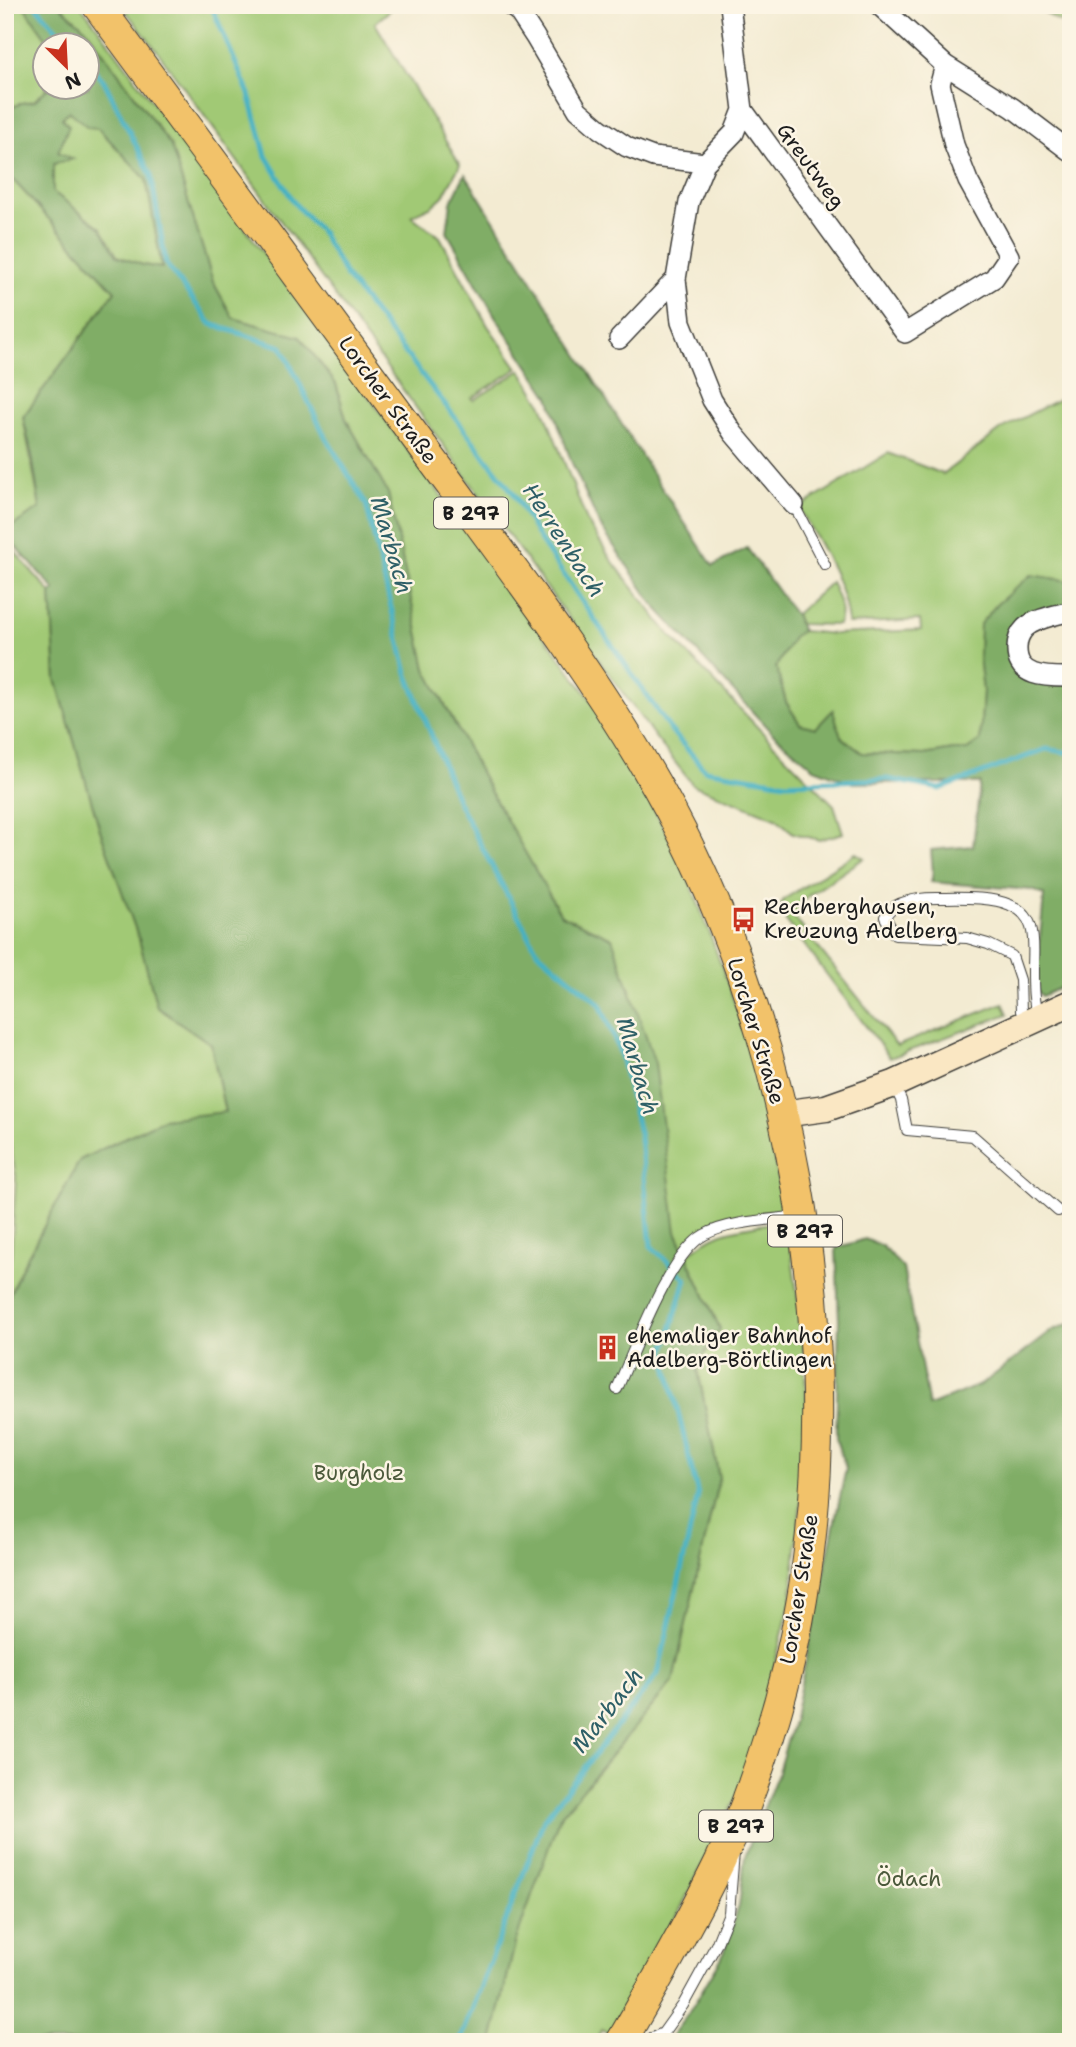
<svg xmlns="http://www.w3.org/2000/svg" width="1076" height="2047" font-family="'Shantell Sans',sans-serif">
<rect width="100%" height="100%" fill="#fcf5e5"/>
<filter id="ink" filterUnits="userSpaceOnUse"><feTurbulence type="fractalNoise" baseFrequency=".0143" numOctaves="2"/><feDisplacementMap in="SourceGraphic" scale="14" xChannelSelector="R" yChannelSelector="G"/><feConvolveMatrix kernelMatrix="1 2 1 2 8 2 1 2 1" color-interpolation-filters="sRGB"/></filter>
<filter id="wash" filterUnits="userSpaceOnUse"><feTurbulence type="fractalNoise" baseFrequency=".00686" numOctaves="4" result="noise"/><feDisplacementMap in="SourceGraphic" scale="28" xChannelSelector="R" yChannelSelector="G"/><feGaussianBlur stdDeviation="1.57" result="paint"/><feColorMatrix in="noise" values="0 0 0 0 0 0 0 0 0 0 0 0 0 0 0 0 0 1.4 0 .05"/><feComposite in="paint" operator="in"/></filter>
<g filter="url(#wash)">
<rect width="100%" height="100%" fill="#f3ebd2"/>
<path fill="#a1c974" stroke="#5e7248" stroke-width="2" d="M5 5H23L51 45 46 46V88H48L34 101 21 103 5 111Z
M59 5H80L93 21 603 716 680 857 710 934 739 1016 758 1080 784 1206 778 1213 724 1222 684 1249 676 1232 612 938 561 916 489 789 426 669 388 494 346 419 336 384 300 337 233 318 213 282 171 146 86 29Z
M121 5H396L375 23 460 165 443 196 432 206 411 216 440 237 488 326 518 368 472 398 474 400 521 370 542 405 587 521 610 558 668 633 784 755 834 805 843 833 819 840 793 833 776 818 693 785 655 737 158 52Z
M1031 5H1071V28Z
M50 105 69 111 88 127H98L146 179 162 268 143 265 117 256 101 228 53 192V164L72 159 57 152Z
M5 171 115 291 23 417 40 508 5 531Z
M1071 393V581L1030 575 979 656 983 691 980 741 967 751 953 750 924 755 862 753 841 737 833 711 816 728 800 724 786 702 776 666 794 636 802 631 835 634 921 630 920 620 848 624C845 582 819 544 799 508L888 453 943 474 1003 428Z
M5 541 51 593 56 679 100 830 139 939 157 1007 211 1044 225 1113 163 1119 80 1160 21 1269 5 1305V1270L11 1259 16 1176 5 1116Z
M831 582C837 596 845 610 838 625L799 624 795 615Z
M856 853 864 858 807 897 793 916 897 1046 1003 1003 1008 1014 890 1058 778 910 783 900Z
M777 1222 788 1227 803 1338 808 1429 791 1600 747 1774 617 2038 601 2030 597 2040 600 2042H492L515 1943 559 1818 673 1681 719 1478 697 1365 720 1329 687 1256C717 1227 739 1229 777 1222Z"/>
<path fill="#80ad66" stroke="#4e6441" stroke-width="2" fill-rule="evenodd" d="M23 5H59L86 29 171 146 213 282 233 318 300 337 336 384 346 419 388 493 426 669 489 789 561 915 612 938 655 1063 676 1232 720 1329 697 1366 719 1478 673 1681 559 1818 515 1943 492 2042H5V1305L21 1269 80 1160 163 1119 225 1112 211 1044 157 1007 139 939 100 830 56 679 51 593 55 590 5 535V531L40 508 32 455 23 417 115 291 5 171V111L21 103 34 101 48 88H88V46L51 45ZM69 111 88 127 98 128 146 179 162 268 143 265 117 256 101 228 53 192V164L73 159 58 152 69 126 62 118Z
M465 174 661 487 713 566 747 548 795 615 802 631 794 636 776 667 786 702 800 724 816 728 833 710 841 737 862 753 924 755 953 750H967L980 741 983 691 979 656 980 624 997 604 1031 575 1071 581V607L1037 617 1014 655 1071 680V983L1042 996 1035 990 1044 895 1032 890 931 882 933 873 931 850 973 846 980 783H853L814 768 771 732 653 604 599 524 571 461 549 397 495 316 447 232 451 202Z
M865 1239 882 1246 903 1268 929 1406 982 1384 1053 1330 1071 1323V2042H667L688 2014 722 1957 739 1906 745 1856 777 1775 793 1722 846 1468 836 1440 839 1320 836 1248Z"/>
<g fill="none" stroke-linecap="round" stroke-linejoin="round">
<path stroke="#45b1c3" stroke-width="5" d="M35 5 72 46
M211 5 249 94 266 156 295 204 321 232 346 276 514 494 540 540 669 728 705 770 786 783 888 779 940 789 1046 749 1071 753
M88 63 104 81 151 175 166 264 211 324 282 347 325 436 366 504 407 673 458 802 537 951 600 1004 620 1052 640 1137 651 1246 686 1279 664 1353 698 1495 658 1674 544 1819 460 2042"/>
</g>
</g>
<g filter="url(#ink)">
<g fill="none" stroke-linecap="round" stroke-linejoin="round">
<defs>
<path id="lane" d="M794 505 825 565
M1025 1023 1021 1011 1020 980 1012 956 988 944 967 938 895 935 885 917C893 900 919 898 937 898 965 898 1022 893 1031 927 1035 940 1033 956 1033 970 1033 986 1033 1002 1038 1017
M894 1085 901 1100 907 1130 973 1136 1058 1211
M617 1389C634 1351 669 1254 704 1235 729 1221 771 1220 799 1216
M644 2042 663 2033 683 2005 716 1945 729 1913 734 1852"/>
<path id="street" d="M509 5 518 11 535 37 578 110 600 129 627 147 653 157 705 163
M730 5 743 110 905 333 994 278 1009 256 968 181 954 145 940 84 945 65
M879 5 945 65 1013 108 1071 152
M743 110 734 133 705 163 689 202 676 279 681 322 712 400 733 433 794 505
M619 339 676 279
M1071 611C1057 615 1036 618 1025 628 1020 633 1017 641 1017 648 1016 679 1049 677 1071 677"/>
<path id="secondary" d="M782 1114 826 1108 894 1084 1071 1003"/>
<path id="primary" d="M97 5C204 149 311 294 417 439 500 553 588 665 658 788 790 1021 847 1335 802 1599 791 1667 772 1733 748 1798 741 1820 729 1840 720 1861 690 1923 656 1982 621 2042"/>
</defs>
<use href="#lane" stroke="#3c3b37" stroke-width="12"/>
<use href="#street" stroke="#3c3b37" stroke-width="22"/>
<use href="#secondary" stroke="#3c3b37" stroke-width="29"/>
<use href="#primary" stroke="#3c3b37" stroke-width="32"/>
<use href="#lane" stroke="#fff" stroke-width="10"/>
<use href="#street" stroke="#fff" stroke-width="19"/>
<use href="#secondary" stroke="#fae7c3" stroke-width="26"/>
<use href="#primary" stroke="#f2c26a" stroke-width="30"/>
</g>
</g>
<defs>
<symbol id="bus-bare" viewBox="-9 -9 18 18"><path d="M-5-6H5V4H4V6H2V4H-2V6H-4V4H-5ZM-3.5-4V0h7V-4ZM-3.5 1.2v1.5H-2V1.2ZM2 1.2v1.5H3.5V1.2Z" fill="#c8321e" stroke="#fcf5e5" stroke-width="2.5" paint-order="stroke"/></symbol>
<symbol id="building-bare" viewBox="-9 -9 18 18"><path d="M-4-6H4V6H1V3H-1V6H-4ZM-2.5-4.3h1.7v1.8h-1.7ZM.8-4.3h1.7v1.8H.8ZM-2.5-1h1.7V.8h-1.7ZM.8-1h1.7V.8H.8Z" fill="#c8321e" stroke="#fcf5e5" stroke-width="2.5" paint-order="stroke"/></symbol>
</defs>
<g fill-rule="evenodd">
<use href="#bus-bare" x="726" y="902" width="35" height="35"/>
<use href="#building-bare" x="590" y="1330" width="35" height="35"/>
</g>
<g text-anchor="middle" stroke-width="5" stroke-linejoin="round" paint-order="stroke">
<g fill="#fcf5e5" stroke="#5f5d58" stroke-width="2">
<rect x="434" y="497.5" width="74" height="31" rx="5"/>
<rect x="768" y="1215.5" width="74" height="31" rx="5"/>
<rect x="699" y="1810.5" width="74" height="31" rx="5"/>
</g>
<g font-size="19" font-weight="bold" fill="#1c1c1c">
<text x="471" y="520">B 297</text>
<text x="805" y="1238">B 297</text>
<text x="736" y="1833">B 297</text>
</g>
<g font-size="21" fill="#1c1c1c" stroke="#fcf5e5">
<text transform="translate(811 166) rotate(54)" y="7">Greutweg</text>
<text transform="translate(388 400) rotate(54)" y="7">Lorcher Straße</text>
<text transform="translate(756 1031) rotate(73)" y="7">Lorcher Straße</text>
<text transform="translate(799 1589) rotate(-81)" y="7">Lorcher Straße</text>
</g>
<g font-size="21" fill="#1c1c1c" stroke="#fcf5e5" text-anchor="start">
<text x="764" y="914">Rechberghausen,<tspan x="764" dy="24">Kreuzung Adelberg</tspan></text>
<text x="627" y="1343">ehemaliger Bahnhof<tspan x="627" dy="24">Adelberg-Börtlingen</tspan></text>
</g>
<g font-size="21" fill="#4b593b" stroke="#fcf5e5">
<text x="359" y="1480">Burgholz</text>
<text x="909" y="1886">Ödach</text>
</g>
<g font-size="23" font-style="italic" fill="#2e5f67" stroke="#fcf5e5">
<text transform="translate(564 540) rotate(57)" y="8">Herrenbach</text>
<text transform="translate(392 545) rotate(74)" y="8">Marbach</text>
<text transform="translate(638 1066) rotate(74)" y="8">Marbach</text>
<text transform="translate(607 1710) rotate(-52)" y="8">Marbach</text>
</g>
</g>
<rect width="1076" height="2047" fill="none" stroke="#fcf5e5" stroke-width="28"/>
<g transform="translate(66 66) rotate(156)"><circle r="33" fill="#fcf5e5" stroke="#a29e95" stroke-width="2"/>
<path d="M0-5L12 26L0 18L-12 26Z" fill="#c8321e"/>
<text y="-10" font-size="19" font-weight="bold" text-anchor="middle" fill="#1c1c1c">N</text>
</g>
</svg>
